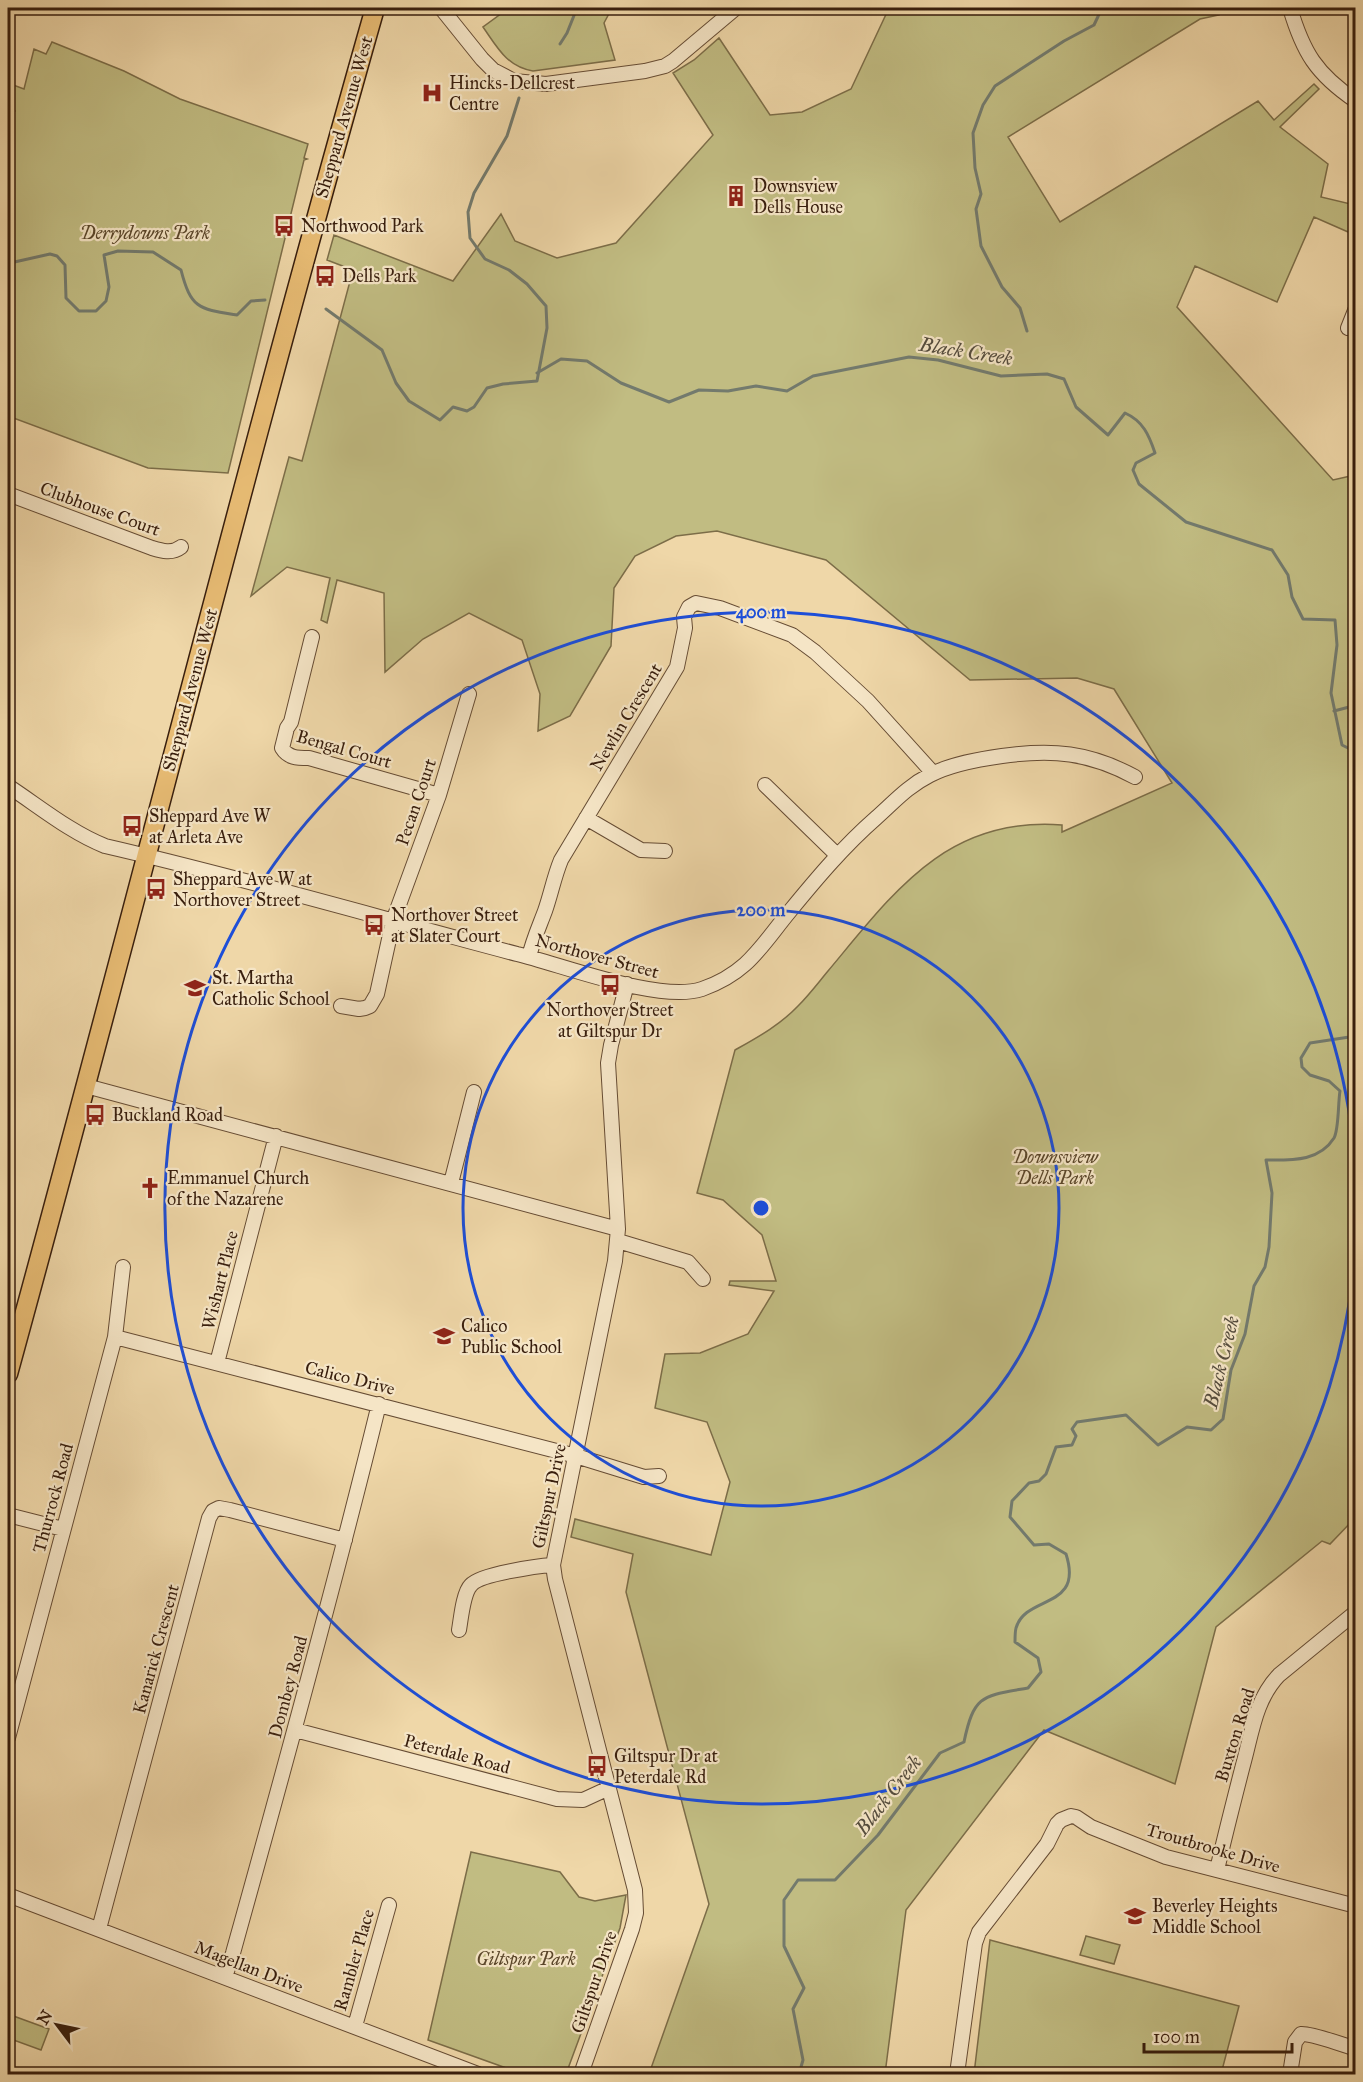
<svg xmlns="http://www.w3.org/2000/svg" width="1363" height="2082" font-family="'IM FELL Great Primer',serif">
<rect width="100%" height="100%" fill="#efd7a8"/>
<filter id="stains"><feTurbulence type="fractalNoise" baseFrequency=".00333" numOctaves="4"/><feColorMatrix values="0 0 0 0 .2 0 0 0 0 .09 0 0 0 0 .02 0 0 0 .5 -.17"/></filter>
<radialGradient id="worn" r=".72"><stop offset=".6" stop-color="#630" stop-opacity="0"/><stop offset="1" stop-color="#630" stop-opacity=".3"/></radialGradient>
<path fill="#c1bc82" stroke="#7c6d48" stroke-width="1.5" d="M509 8H612L604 23 615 60 533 71C507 67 497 47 483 27Z
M889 8H1218L1219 15 1200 19 1008 137 1060 222 1258 101 1274 120 1314 84 1319 89 1280 127 1328 164 1321 197 1355 205V235L1314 217 1277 302 1195 266 1177 307 1333 480 1355 475V1518L1330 1544 1322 1541 1216 1627 1175 1784 1044 1730 906 1910 885 2074H649L709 1904 626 1592 633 1554 571 1537 575 1519 711 1555 730 1482 707 1422 655 1408 665 1354 700 1353 748 1334 774 1291 729 1285 730 1281H776L762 1235 723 1200 697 1193 735 1050C758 1037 780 1025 798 1006 809 995 818 983 828 971 894 892 947 816 1062 825V832L1172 783 1114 689 1077 678 970 680 826 560 717 531 676 536 635 556 614 588 611 646 570 716 538 731 540 694 522 640 469 613 423 639 385 672 384 593 337 580 327 623 321 620 330 578 287 567 251 596 289 457 302 461 353 270 327 260 334 235 453 281 501 214 515 241 557 258 616 243 713 135 673 73 694 60 719 38 770 115 802 112 851 89Z
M52 42 124 71 180 99 308 144 304 158 307 159 304 160 228 473 148 468 8 416V120L15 111 8 107V83L24 89 34 49 46 54Z
M471 1852 560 1872 579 1897 595 1901 626 1895 620 1928 566 2074H523L428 2040Z
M1086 1936 1120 1945 1114 1964 1080 1955Z
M990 1940 1239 2006 1221 2074H974Z
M8 2014 49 2029 41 2050 8 2038Z"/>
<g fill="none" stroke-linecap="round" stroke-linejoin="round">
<path stroke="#737a6d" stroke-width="3" d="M560 44 567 33 577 8
M8 260 10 263 50 254 57 256 65 265 66 298 79 311H96L106 301 109 287 104 255 118 251 153 252 181 270C191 309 199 309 237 315L251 301 265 300
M326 309 382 350 396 383 409 401 440 420 453 407 467 411 474 407 487 388 503 384 537 381 547 328 546 306 527 284 509 270 485 259 470 238 468 212 474 193 507 136 519 98
M1027 331 1020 308 1002 287 981 246 976 209 981 194 975 168 973 133 983 105 995 86 1064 41 1094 25 1102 8
M537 373 561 359 587 361 621 383 669 402 699 390 728 391 756 386 787 391 813 376 909 357 938 360 1001 376 1047 374 1064 379 1076 407 1108 435 1125 413C1143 421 1149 435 1155 453L1136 463 1133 470 1139 484 1186 522 1272 550 1288 575 1292 597 1303 619 1335 620 1337 645 1331 693 1342 745 1356 752
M1334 711 1353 706 1356 703
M799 2074 803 2060 793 2009 804 1988 784 1946V1900L798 1880H835L878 1835 940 1753 964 1742C974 1694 983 1696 1028 1688L1041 1672 1038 1658 1015 1642C1015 1638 1015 1632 1016 1628 1026 1594 1084 1610 1066 1554L1049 1544 1034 1545 1010 1517 1012 1501 1029 1483 1039 1481 1046 1474 1056 1447 1072 1445 1076 1436 1072 1429 1077 1422 1126 1415 1158 1445 1187 1427 1211 1430 1223 1419 1231 1370 1245 1334 1254 1286 1265 1267 1269 1247 1272 1193 1266 1160C1291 1160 1319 1162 1334 1138 1339 1129 1338 1102 1340 1091L1329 1081 1310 1075 1302 1067 1301 1058 1310 1043 1356 1036"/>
<defs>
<path id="minor" d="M441 8 482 59 493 70 514 81 546 84 645 71 665 66 673 61 736 8
M1290 8C1303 52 1316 74 1356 101
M1348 328 1356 308
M8 494 152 548C162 551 172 554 181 547
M312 637 291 722 287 728 282 748C288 758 297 758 309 758L439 795
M765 785 837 855
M8 786C40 807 70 832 105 846 244 878 380 918 517 954 563 965 659 1003 702 989 748 973 761 946 790 911 817 878 844 846 876 818 894 802 908 786 930 775 949 765 980 759 1002 756 1052 749 1089 752 1135 777
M586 818 641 850 665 851
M529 957C533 940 539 927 545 911 551 894 554 877 561 860L677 667 685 628 684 617 689 607 696 603 720 608 792 635 815 652 868 701 933 773
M341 1006 359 1009 365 1008 370 1006 377 994 393 921 439 795 469 694
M86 1086 618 1229
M451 1183 474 1092
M618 1241 688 1262 703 1279
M115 1337 576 1456 644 1477 659 1476
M217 1363 276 1136
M8 1515 63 1529
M459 1630C461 1619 463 1593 471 1585 480 1574 538 1566 553 1565
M295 1730 557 1799 583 1800 609 1788
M8 1738 115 1337 123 1267
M1217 1870C1225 1835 1234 1800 1243 1765 1252 1733 1255 1700 1279 1675L1356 1612
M8 1895 478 2074
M99 1929 209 1518 213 1511 219 1508 230 1510 345 1540
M225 1977 233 1953C284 1770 334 1588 379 1404
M355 2026 389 1905
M581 2074 632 1929 636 1913 635 1890 555 1579 553 1565 615 1261 618 1229 608 1063 611 1045 627 984
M957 2074 975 1943 979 1932 1047 1844 1057 1824 1061 1820 1071 1816 1076 1817 1091 1827 1166 1857 1356 1906
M1290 2074 1295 2042 1301 2034C1312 2033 1343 2045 1356 2049"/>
<path id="major" d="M8 1374C133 919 246 461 375 8"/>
</defs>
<use href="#minor" stroke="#664c34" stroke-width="16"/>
<use href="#major" stroke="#381e0d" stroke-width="21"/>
<use href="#minor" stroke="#f5e5c6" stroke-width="14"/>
<use href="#major" stroke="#e8bc74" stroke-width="18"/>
</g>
<g fill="none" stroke="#1d4ed8" stroke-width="3">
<circle cx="761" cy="1208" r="298"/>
<path d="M1355 1255A596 596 0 1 1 1355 1161"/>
</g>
<defs>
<symbol id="hospital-bare" viewBox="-9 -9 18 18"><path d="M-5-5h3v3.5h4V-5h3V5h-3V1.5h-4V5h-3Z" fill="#8f2418" stroke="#f5e5c6" stroke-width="2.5" paint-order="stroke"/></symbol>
<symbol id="building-bare" viewBox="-9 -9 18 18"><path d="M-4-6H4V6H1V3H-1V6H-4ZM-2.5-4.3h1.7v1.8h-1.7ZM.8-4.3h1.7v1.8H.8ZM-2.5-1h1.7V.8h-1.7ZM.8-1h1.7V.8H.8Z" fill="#8f2418" stroke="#f5e5c6" stroke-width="2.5" paint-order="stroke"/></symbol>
<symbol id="bus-bare" viewBox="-9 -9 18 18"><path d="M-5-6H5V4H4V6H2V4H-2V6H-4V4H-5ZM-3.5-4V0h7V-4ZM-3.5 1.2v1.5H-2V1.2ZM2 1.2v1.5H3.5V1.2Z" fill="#8f2418" stroke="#f5e5c6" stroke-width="2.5" paint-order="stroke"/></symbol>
<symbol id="school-bare" viewBox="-9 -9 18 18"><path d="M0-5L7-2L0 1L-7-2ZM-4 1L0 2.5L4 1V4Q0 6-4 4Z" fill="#8f2418" stroke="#f5e5c6" stroke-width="2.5" paint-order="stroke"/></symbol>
<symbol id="church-bare" viewBox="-9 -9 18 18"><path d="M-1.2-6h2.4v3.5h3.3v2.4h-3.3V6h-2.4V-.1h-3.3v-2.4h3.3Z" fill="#8f2418" stroke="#f5e5c6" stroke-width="2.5" paint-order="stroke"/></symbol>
</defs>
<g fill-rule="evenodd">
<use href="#hospital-bare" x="417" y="78" width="30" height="30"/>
<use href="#building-bare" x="721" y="181" width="30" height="30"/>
<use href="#bus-bare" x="269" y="211" width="30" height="30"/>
<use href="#bus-bare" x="310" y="261" width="30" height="30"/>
<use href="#bus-bare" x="117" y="811" width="30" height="30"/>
<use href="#bus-bare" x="141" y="874" width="30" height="30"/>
<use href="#bus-bare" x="359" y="910" width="30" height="30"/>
<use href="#bus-bare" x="595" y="970" width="30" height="30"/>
<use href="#school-bare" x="180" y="973" width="30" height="30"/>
<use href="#bus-bare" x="80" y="1100" width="30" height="30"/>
<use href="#church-bare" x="135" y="1173" width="30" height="30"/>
<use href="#school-bare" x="429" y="1321" width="30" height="30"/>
<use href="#bus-bare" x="582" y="1751" width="30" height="30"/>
<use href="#school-bare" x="1120" y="1901" width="30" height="30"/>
</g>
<g text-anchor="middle" stroke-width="4.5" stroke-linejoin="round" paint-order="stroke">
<g font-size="18" fill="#381e0d" stroke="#f5e5c6" text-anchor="start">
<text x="449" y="89">Hincks-Dellcrest<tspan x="449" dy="21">Centre</tspan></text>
<text x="753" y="192">Downsview<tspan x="753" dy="21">Dells House</tspan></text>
<text x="301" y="232">Northwood Park</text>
<text x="342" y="282">Dells Park</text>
<text x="149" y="822">Sheppard Ave W<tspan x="149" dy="21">at Arleta Ave</tspan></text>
<text x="173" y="885">Sheppard Ave W at<tspan x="173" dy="21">Northover Street</tspan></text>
<text x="391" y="921">Northover Street<tspan x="391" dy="21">at Slater Court</tspan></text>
<text x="212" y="984">St. Martha<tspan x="212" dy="21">Catholic School</tspan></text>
<text x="610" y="1016" text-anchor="middle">Northover Street<tspan x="610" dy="21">at Giltspur Dr</tspan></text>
<text x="112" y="1121">Buckland Road</text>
<text x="167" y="1184">Emmanuel Church<tspan x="167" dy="21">of the Nazarene</tspan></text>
<text x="461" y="1332">Calico<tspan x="461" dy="21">Public School</tspan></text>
<text x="614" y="1762">Giltspur Dr at<tspan x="614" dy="21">Peterdale Rd</tspan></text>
<text x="1152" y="1912">Beverley Heights<tspan x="1152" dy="21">Middle School</tspan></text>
</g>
<g font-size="18" fill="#381e0d" stroke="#f5e5c6">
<text transform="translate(344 117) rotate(-74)" y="6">Sheppard Avenue West</text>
<text transform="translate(100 509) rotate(20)" y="6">Clubhouse Court</text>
<text transform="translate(190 690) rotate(-75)" y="6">Sheppard Avenue West</text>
<text transform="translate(626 717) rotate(-59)" y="6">Newlin Crescent</text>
<text transform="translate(344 749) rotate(16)" y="6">Bengal Court</text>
<text transform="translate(416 802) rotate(-71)" y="6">Pecan Court</text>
<text transform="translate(597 956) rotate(15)" y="6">Northover Street</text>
<text transform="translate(220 1280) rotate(-76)" y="6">Wishart Place</text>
<text transform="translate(350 1378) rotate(14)" y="6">Calico Drive</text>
<text transform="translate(549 1496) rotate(-78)" y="6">Giltspur Drive</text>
<text transform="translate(53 1498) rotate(-75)" y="6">Thurrock Road</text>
<text transform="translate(156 1649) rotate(-75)" y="6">Kanarick Crescent</text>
<text transform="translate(288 1687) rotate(-75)" y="6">Dombey Road</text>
<text transform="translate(1235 1735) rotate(-73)" y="6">Buxton Road</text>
<text transform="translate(457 1754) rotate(15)" y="6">Peterdale Road</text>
<text transform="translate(1213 1848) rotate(16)" y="6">Troutbrooke Drive</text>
<text transform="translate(354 1960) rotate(-74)" y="6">Rambler Place</text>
<text transform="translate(249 1967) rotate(21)" y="6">Magellan Drive</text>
<text transform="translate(594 1982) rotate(-71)" y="6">Giltspur Drive</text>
</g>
<g font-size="18" font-style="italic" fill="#5a462a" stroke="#f5e5c6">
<text x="145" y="239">Derrydowns Park</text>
<text x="1055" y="1163">Downsview<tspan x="1055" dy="21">Dells Park</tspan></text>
<text x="526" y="1965">Giltspur Park</text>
</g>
<g font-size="20" font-style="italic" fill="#554c3d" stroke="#f5e5c6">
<text transform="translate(966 351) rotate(9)" y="7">Black Creek</text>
<text transform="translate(1221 1362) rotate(-76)" y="7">Black Creek</text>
<text transform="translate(888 1795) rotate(-52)" y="7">Black Creek</text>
</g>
</g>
<circle cx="761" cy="1208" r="9" fill="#1d4ed8" stroke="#f5e5c6" stroke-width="3"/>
<g font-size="18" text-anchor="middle" font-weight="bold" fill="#1d4ed8" stroke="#f5e5c6" stroke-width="4.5" stroke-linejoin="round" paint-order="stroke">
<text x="761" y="618">400 m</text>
<text x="761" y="916">200 m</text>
</g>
<rect width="1363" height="2082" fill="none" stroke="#efd7a8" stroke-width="30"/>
<rect x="9" y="9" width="1345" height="2064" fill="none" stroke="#381e0d" stroke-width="3"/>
<rect x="15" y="15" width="1333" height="2052" fill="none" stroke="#381e0d" stroke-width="1.5"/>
<g transform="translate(57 2025) rotate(302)" stroke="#f5e5c6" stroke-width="4.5" paint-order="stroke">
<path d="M0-4.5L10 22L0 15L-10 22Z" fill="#381e0d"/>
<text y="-9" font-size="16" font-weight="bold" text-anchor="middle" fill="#381e0d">N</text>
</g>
<path d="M1144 2043v9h148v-9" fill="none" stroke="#381e0d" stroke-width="3"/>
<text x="1153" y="2043" font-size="18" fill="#381e0d" stroke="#f5e5c6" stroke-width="4.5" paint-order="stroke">100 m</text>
<rect width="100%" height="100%" filter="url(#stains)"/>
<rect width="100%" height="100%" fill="url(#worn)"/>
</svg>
